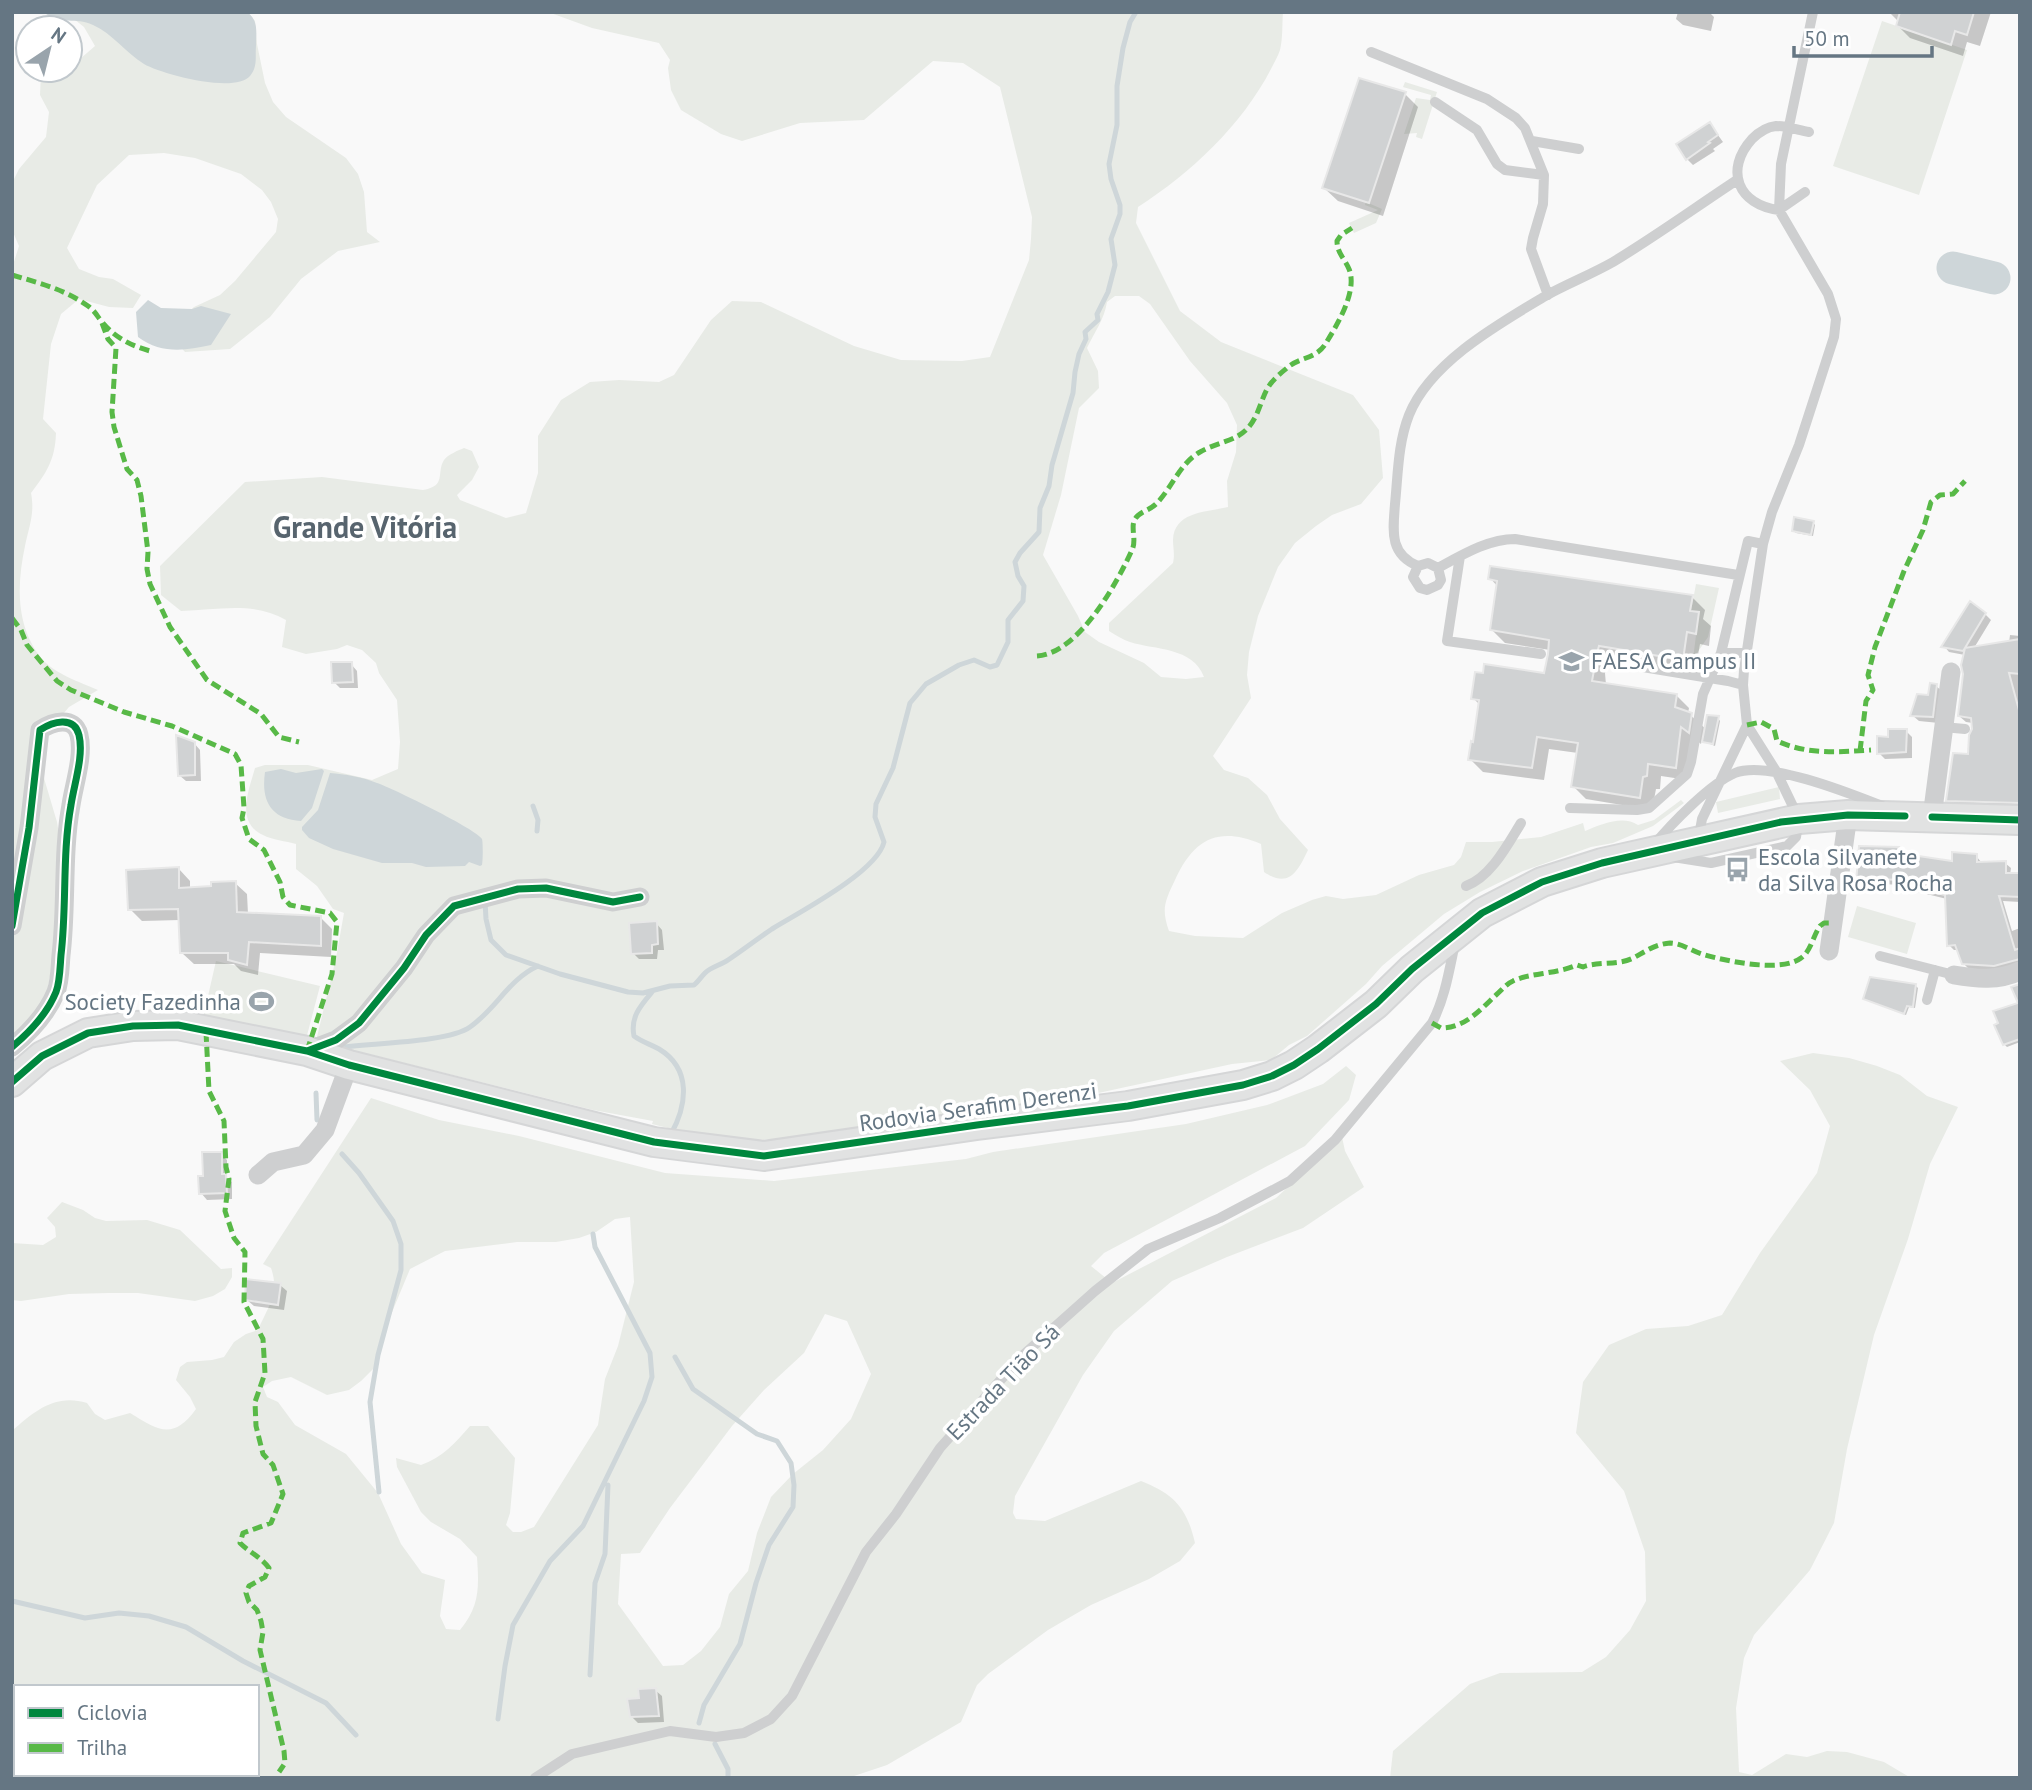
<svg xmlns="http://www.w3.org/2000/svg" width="2032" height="1790" font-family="'PT Sans',sans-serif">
<rect width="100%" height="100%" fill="#f9f9f9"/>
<path fill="#e8ebe6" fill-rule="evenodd" d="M65 12H248L255 21 257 44 265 83 273 102 286 117 346 158 358 174 364 192 367 232 380 242 338 251 301 279 270 317 230 349 185 352 167 332 194 307 220 295 235 281 276 232 278 219 271 202 262 190 241 174 195 158 164 153 129 155 97 185 67 248 79 269 99 277 113 279 141 295 133 308 109 307 79 299 61 314 51 344 43 419 56 433C55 460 47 472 31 493 35 514 29 526 25 546 17 584 15 626 42 659 55 674 80 682 98 690L69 707 48 732 41 768 57 822 64 864 61 910 46 1000 12 1038V268L19 246 12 230V183L19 169 46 137 49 112 40 95 41 72 48 70H70V62L80 59 95 46 84 27Z
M548 12H1283C1282 24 1283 38 1280 50 1278 56 1274 63 1271 69 1242 125 1191 173 1138 207L1136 223 1180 311 1221 342 1353 395 1379 430 1383 478 1361 504 1332 515 1316 526 1295 543 1278 567 1258 616 1249 652 1247 675 1251 698 1213 756 1224 770 1248 778 1267 795 1280 819 1308 850C1298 871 1289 889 1264 872L1261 844C1218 826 1194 839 1175 880 1165 901 1161 909 1169 931L1195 936 1243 938 1282 913 1312 900 1326 896 1343 899 1376 895 1419 875 1454 865 1461 857 1466 842H1492L1541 837 1583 823 1585 831C1602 824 1623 815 1638 825L1654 820 1681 800 1684 803 1653 826 1613 843 1591 847 1523 871 1480 892 1444 914 1382 966 1366 984 1307 1036 1289 1045 1271 1060 1232 1064 1089 1095V1100L824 1136 722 1142 652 1124 653 1121 593 1110 316 1041 336 958 344 913 333 909 317 886 296 869V844C286 841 272 840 263 835 235 822 249 790 255 768L265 765H308L372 780 398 769 400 742 397 700 379 673 376 663 362 650 347 645 337 649 306 654 282 647 286 620C253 601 218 610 181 611L161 595 160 566 245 482 322 477 423 490C447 486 436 473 444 460 447 455 459 450 464 448L472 451 479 467 472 480 457 495 460 500 506 518 526 513 538 473V436L561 400 590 382 619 380 659 382 674 375 711 320 732 301 761 302 854 346 901 360 962 361 990 357 1029 260 1031 239 1032 217 1000 87 963 63 933 61 864 120 800 123 742 141 721 134 681 110 671 90 668 68 670 60 659 43 592 28ZM1115 296H1139L1150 304 1190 361 1227 403 1237 425 1236 452 1227 481 1228 507C1208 512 1174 511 1173 540 1173 548 1175 554 1173 563L1109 623V631C1116 635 1123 640 1130 642 1155 650 1193 647 1204 677L1186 679 1161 677 1144 663 1099 642 1085 632 1078 616 1043 555 1061 495 1079 408 1099 388 1098 371 1087 348C1095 331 1104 320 1107 302Z
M1882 21 1967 50 1919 195 1833 166Z
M1405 82 1437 92 1422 139 1416 137 1417 133 1404 134 1416 98 1430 100 1431 95 1403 87Z
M1366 202 1382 209 1376 223 1354 233 1349 223 1378 210 1365 205Z
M1696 584 1719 588 1708 637 1693 659 1699 612 1691 611Z
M1779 787 1780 799 1718 813 1716 802Z
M1857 906 1916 923 1907 954 1848 937Z
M216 961 320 986 305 1043 203 1018Z
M1813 1053 1849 1058 1877 1066 1900 1075 1927 1096 1958 1107 1930 1164 1908 1239 1874 1335 1847 1449 1834 1523 1810 1570 1754 1635 1744 1658 1736 1708 1739 1772 1752 1775 1786 1754 1807 1757 1827 1751 1847 1752 1884 1762 1911 1778H1390L1393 1751 1470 1684 1500 1673 1582 1672 1606 1657 1630 1630 1646 1601 1645 1552 1624 1491 1576 1433 1583 1382 1609 1345 1646 1329 1688 1326 1722 1315 1760 1253 1817 1173 1830 1126 1810 1090 1780 1061Z
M1346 1066 1356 1075 1349 1100 1305 1146 1104 1253 1091 1266 1112 1283 1276 1198 1342 1137 1345 1151 1364 1187 1303 1228 1227 1257 1172 1281 1114 1331 1083 1375 1015 1496 1013 1513 1016 1519 1045 1521 1141 1481C1174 1494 1187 1508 1195 1543L1180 1561 1149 1579 1091 1605 1048 1630 988 1674 977 1685 961 1722 887 1765 848 1778H12V1431C34 1411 56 1393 87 1403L95 1414 105 1420 130 1413C158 1430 173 1441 196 1409L190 1397 176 1380 180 1367 187 1362 212 1360 224 1357 234 1342 246 1334 258 1330C268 1307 280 1293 271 1268L263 1264 371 1098 439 1120 519 1136 665 1173 774 1181 966 1159 993 1152 1186 1124 1267 1105 1323 1084ZM630 1217 634 1282 618 1346 605 1379 598 1425 534 1527 521 1532H513L506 1525 510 1513 515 1458 488 1426H470C455 1443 443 1457 421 1465L396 1458 397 1467 421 1512 431 1522 460 1539 477 1557C479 1587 480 1606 460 1630L446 1629 440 1616 445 1580 422 1573 401 1544 378 1493 346 1454 295 1425 278 1402 267 1397 263 1387 272 1381 291 1377 327 1395 349 1390 361 1381 375 1367 390 1317 410 1269 445 1251 517 1242H556L579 1238 596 1232 615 1219ZM825 1314 847 1321 871 1374 851 1419 823 1450 793 1474 771 1497 757 1533 748 1571 729 1594 720 1627 701 1651 683 1665 663 1666 618 1604 621 1554 640 1553 670 1508 732 1426 764 1390 804 1353ZM16 1687H257V1774H16Z
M62 1202 83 1210 95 1218 106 1221 147 1220 180 1230 221 1269 232 1268V1277L225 1289 213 1296 195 1301 138 1293H109L69 1294 21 1301 12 1300V1243L43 1245 56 1237 55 1227 47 1218Z"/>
<path fill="#ced6d9" d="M43 12H247C259 21 256 32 256 46 255 57 258 66 250 76 235 94 161 74 144 64 126 53 113 34 93 25 74 16 64 27 43 12Z
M148 300 161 308 192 309 201 306 231 314 211 345C184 351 161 354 138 337L136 312Z
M281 769 296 773 322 769 324 771 312 808 301 821C270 819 261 800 265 772Z
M330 773C344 774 363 777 377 783 392 788 478 830 482 839 483 842 483 860 482 865L480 866 469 862 465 866 426 867 412 863H382L333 849 309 838 302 830V827L318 810Z"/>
<path fill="#0003" d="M1678 12H1709L1714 17 1711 31 1683 25 1676 19Z
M1889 12H1991L1980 46 1967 42 1963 56 1910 38 1898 26V21Z
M1405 94 1418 107 1383 216 1338 201 1324 188Z
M1710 124 1723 142 1713 149 1715 151 1693 165 1687 159Z
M1813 522 1815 525 1813 536 1796 533 1793 530Z
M1490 578 1692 597 1705 610 1703 619 1711 626 1709 646 1700 644 1695 672 1612 658 1605 673 1606 685 1676 695 1689 708 1688 713 1707 730 1718 718 1720 721 1715 746 1705 742 1707 731H1704L1701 744 1694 738 1688 780 1661 776 1660 789H1656L1652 810 1586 799 1573 786 1578 753 1549 749 1544 780 1483 772 1470 759 1475 744 1480 705 1473 698 1545 675 1550 650 1505 643 1492 630 1498 587Z
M1985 614 1991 620 1974 648 2009 643 2010 635 2020 636V809L1954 807 1948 801 1969 756 1973 723 1966 722 1959 716 1965 655 1949 652 1944 646Z
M351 664 357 671 358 688H340L334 682Z
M1936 686 1943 692 1939 723 1919 721 1912 715Z
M1906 731 1912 737V758L1885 759 1879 753 1889 739Z
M194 743 200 750 201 781H186L179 775Z
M1898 848 1904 854 1953 863 1976 856 1982 863H2005L2011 868 2010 875H2020V902L2003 901 2012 931 2020 928V966L2001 970 1969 969 1963 963 1958 950H1954L1949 945 1947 899 1910 890 1905 885 1879 884V890L1863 888 1858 883Z
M179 869 190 881V889L213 888 235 883 247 894 248 914 320 917 332 929 331 957 260 953 258 975 241 971 234 964H194L182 953 180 920 142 921 130 909Z
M656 923 662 930 664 950H658L657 959H639L633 953Z
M1915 985 1918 988 1915 1008 1909 1007 1906 1015 1865 999Z
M2020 1014V1042L2007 1047 2004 1044Z
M221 1154 227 1160V1178L232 1182V1199L207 1200 201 1193Z
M280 1285 287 1291 284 1310 254 1306 247 1300Z
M655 1690 662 1696 664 1722 638 1723 631 1716 641 1700Z"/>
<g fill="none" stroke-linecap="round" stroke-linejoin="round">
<path stroke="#ced6d9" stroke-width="5" d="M533 806 538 820 537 831
M485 901 486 919 491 940 506 955 560 974 628 992 643 993 670 986 694 985C698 982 701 977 705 973 711 967 721 965 728 960 743 950 757 939 772 929 798 913 877 872 884 842L875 817 876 804 893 768 910 703 926 684 959 665 974 660 990 667 997 665 1008 642V620L1023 601 1024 586 1018 576 1015 562 1020 553 1039 532 1040 508 1049 486 1052 465 1073 393 1075 372 1079 354 1086 339 1085 332 1098 320 1097 314 1108 292 1115 265 1111 239 1120 214V205L1111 179 1109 164 1117 125V86L1123 48 1130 22 1136 12
M652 992C641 1005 630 1017 634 1036 642 1042 650 1044 659 1049 692 1069 687 1105 671 1134
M337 1048C368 1043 448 1043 470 1027 496 1009 509 979 538 966
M316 1093 317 1120
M342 1154 359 1173 393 1221 401 1244V1270L378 1355 370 1402 379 1492
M675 1357 693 1389 757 1434 777 1441 791 1463 794 1485 793 1507 769 1545 756 1583 740 1644 704 1705 699 1723
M12 1601 85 1618 119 1613 149 1616 186 1627 243 1661 326 1703 356 1735
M590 1675 595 1583 605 1554 608 1485
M498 1719 505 1666 513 1625 550 1561 583 1526 644 1401 652 1377 650 1353 595 1247 593 1234
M715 1744 728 1769V1778"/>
<path stroke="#ced6d9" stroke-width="33" d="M1953 268 1994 278"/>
</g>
<path fill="#d0d2d3" stroke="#e8e8e8" stroke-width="2" d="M1900 12H1974L1967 35 1955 31 1951 45 1896 26Z
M1359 78 1406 92 1369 203 1322 188Z
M1710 122 1718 135 1708 142 1710 143 1686 160 1676 144Z
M1794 517 1814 521 1811 535 1792 531Z
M1490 566 1693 595 1690 611 1699 612 1696 634 1687 632 1683 660 1599 646 1597 653 1593 658 1595 665 1592 681 1677 694 1675 707 1692 713 1689 733 1681 727 1676 768 1648 764 1647 776 1643 777 1640 798 1571 787 1578 743 1537 737 1532 768 1468 760 1471 741 1473 742 1479 700 1471 699 1475 672 1483 673 1484 664 1544 673 1548 654 1549 640 1490 630 1497 581 1488 579Z
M1970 601 1986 613 1965 648 2020 639V674L2009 673 2020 714V803L1946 801 1953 753 1968 754 1969 735 1972 729 1971 718 1958 716 1963 674 1961 665 1965 648 1963 651 1941 647Z
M331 662H352L353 682 332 683Z
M1930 683 1937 684 1933 717 1910 716 1917 694 1928 695Z
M1707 715 1719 716 1713 744 1702 742Z
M1888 729H1907L1906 752 1877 754V736L1888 737Z
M176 735 195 742V775L178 776Z
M1859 846 1899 847 1898 853 1952 861V852L1977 854V862L2006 861V873H2020V897L1999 896 2015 950 2020 948V959L1994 966 1962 964 1955 945 1947 946 1945 895 1903 885V880L1874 879V885L1856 883Z
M179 867V888L211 886V882L236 881 237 912 321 916V946L249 942 247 965 228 960V953H180L178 909 128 910 126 870Z
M657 921 658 944 652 945V953L631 954 629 923Z
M1870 977 1916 984 1913 1007 1907 1006 1904 1014 1863 999Z
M2020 984V1039L2003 1045 1994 1025 1998 1023 1993 1011 2018 1003 2011 987Z
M202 1152H222V1174H226L227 1193 199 1194 198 1176H203Z
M246 1279 281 1283 278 1305 245 1300Z
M656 1688 659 1716 630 1717 627 1699 639 1698 638 1689Z"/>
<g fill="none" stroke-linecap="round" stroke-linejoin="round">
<defs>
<path id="secondary" d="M12 1082 42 1056 88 1033 133 1026 178 1025 307 1051 349 1065 654 1142 764 1156 977 1125 1128 1106 1243 1085 1272 1076 1294 1065 1318 1049 1376 1004 1412 969 1482 913 1542 882 1602 863 1799 819 1848 815 2020 820"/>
</defs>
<use href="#secondary" stroke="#d5d6d7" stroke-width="32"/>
<path stroke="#cecfd0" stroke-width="10" d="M1371 52 1487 99 1516 118 1525 128 1544 175 1543 204 1533 238 1531 249 1548 295
M1435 102 1477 130 1497 164 1505 170 1544 175
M1532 141 1579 149
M1805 192 1779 210C1738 205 1724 170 1752 139 1759 132 1766 127 1776 126 1787 126 1798 130 1809 132
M1460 556 1447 641 1541 654
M1418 566 1413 577 1420 588 1427 590 1438 585 1441 580 1438 568 1428 563 1418 566C1389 554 1393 531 1395 504 1398 474 1398 443 1409 415 1430 362 1500 323 1547 295 1569 283 1592 274 1613 262 1656 236 1696 207 1737 180
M1438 568C1462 555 1488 539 1515 539L1738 575
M1721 653H1746
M1600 660 1728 681 1743 685
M1943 727 1965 729
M1570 808 1637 810 1649 808 1687 774 1691 762 1703 694 1721 653 1748 541 1763 544
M1699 836 1702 819 1747 725
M1654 845C1671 824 1711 783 1735 773 1767 760 1849 793 1882 806
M1673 857 1711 863 1787 846 1796 837 1799 819 1776 771 1747 725 1743 685 1744 670 1763 544 1772 512 1799 445 1834 337 1836 319 1828 294 1779 210 1781 164 1813 12
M1466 886C1491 877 1508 844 1521 823
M1880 956 1954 975
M1927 1000 1935 970
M535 1778 572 1754 670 1731 716 1737 744 1733 771 1719 792 1696 866 1552 896 1514 940 1448 1021 1357 1095 1291 1148 1249 1220 1218 1290 1181 1335 1140 1432 1023C1445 998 1449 971 1455 943"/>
<path stroke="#cecfd0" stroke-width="19" d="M1932 817 1951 672
M12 926 29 828 40 730C52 722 74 715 79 735 84 756 74 784 71 805 62 854 67 905 61 955 60 967 60 982 56 992 47 1014 30 1032 12 1047
M1829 951 1848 815
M1954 975C1977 979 1998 981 2020 971
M307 1051 336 1040 359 1023 404 968 426 935 454 906 518 889 546 888 613 902 640 897
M258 1175 273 1162 304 1155 325 1130 349 1065"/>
<use href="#secondary" stroke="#e1e2e2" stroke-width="28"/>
<path stroke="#58b947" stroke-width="5" stroke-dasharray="10 5" stroke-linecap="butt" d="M12 275C39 283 64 289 88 306 95 311 97 316 102 322 116 339 134 347 154 352
M102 323 108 339 116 348 112 412 114 427 127 469 137 480 141 496 148 552 147 569 150 584 170 627 207 680 261 714 279 737 299 742
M12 618 21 630 27 645 57 681 71 690 124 712 172 726 235 754 241 765 244 808 242 818 249 839 264 850 280 882 283 897 290 905 330 913 337 922 332 974 307 1051
M1037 656C1079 653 1117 583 1132 550 1137 540 1130 527 1135 519 1139 512 1150 510 1156 504 1172 488 1180 463 1200 452 1215 443 1236 441 1247 429 1261 414 1261 394 1272 382 1276 377 1282 372 1287 368 1299 357 1317 359 1326 343 1337 325 1358 291 1349 269 1345 259 1337 253 1337 241L1341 235 1352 228
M1747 725 1761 722 1774 729 1777 741C1808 755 1839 752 1871 750
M1860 751 1866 701 1873 690 1868 675 1875 647 1904 571 1923 530 1931 502 1940 495 1953 494 1965 481
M1432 1023 1441 1028C1465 1028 1480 1010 1496 995 1502 990 1506 984 1513 981 1529 973 1557 974 1577 965L1583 967C1598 961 1620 966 1635 957 1646 951 1656 944 1670 943 1682 943 1693 952 1705 955 1726 961 1782 973 1801 958 1811 951 1813 936 1820 926L1824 923H1832
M206 1032 209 1091 224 1121 226 1167 229 1179 225 1211 234 1238 245 1252 244 1302 263 1339 265 1373 255 1402 256 1426 263 1454 273 1465 283 1494 271 1523 243 1533 240 1543C249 1552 261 1557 269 1568L265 1577 249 1586 246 1593 249 1602 257 1610 261 1621 263 1632 260 1650 284 1751 285 1763 279 1772"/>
<defs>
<path id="cycleway" d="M1932 817 2020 820
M12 926 29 828 40 730C52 722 74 715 79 735 84 756 74 784 71 805 62 854 67 905 61 955 60 967 60 982 56 992 47 1014 30 1032 12 1047
M307 1051 336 1040 359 1023 404 968 426 935 454 906 518 889 546 888 613 902 640 897
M12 1082 42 1056 88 1033 133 1026 178 1025 307 1051 349 1065 654 1142 764 1156 977 1125 1128 1106 1243 1085 1272 1076 1294 1065 1318 1049 1376 1004 1412 969 1482 913 1542 882 1602 863 1781 822 1848 815 1905 816"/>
</defs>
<use href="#cycleway" stroke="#fff" stroke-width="11"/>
<use href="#cycleway" stroke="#00873e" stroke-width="7"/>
</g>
<defs>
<symbol id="university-bare" viewBox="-9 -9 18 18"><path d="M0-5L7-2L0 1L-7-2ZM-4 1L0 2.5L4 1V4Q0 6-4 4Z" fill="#99a4ac" stroke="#fff" stroke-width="2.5" paint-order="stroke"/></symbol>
<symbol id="bus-bare" viewBox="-9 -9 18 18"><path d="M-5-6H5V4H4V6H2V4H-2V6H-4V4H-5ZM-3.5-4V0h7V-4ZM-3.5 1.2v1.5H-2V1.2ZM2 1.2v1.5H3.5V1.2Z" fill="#99a4ac" stroke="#fff" stroke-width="2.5" paint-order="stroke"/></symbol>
<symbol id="stadium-bare" viewBox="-9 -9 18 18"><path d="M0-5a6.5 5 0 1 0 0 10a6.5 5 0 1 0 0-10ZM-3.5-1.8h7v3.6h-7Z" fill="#99a4ac" stroke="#fff" stroke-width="2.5" paint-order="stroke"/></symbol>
</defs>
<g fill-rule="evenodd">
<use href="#university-bare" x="1554" y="644" width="35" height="35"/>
<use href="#bus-bare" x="1720" y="852" width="35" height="35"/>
<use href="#stadium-bare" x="244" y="984" width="35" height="35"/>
</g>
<g text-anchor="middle" stroke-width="7" stroke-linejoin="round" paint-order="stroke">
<g font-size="23" fill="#657683" stroke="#fff" text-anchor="start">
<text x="1591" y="669">FAESA Campus II</text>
<text x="1758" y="865">Escola Silvanete<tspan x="1758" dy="26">da Silva Rosa Rocha</tspan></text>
<text x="241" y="1010" text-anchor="end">Society Fazedinha</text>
</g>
<g font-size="23" fill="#657683" stroke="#fff">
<text transform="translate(978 1107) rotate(-8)" y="8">Rodovia Serafim Derenzi</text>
<text transform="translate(1003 1382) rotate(-46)" y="8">Estrada Tião Sá</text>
</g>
<g font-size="30" font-weight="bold" fill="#57646e" stroke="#fff">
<text x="365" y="538">Grande Vitória</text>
</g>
</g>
<rect width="2032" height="1790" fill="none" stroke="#657683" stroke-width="28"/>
<rect x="14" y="1685" width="245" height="91" fill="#ffffff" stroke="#c1c8cd" stroke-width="2"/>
<rect x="28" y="1708" width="35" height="10" fill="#00873e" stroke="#c1c8cd" stroke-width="2"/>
<text x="77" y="1720" font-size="21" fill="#657683">Ciclovia</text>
<rect x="28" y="1743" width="35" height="10" fill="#58b947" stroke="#c1c8cd" stroke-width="2"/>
<text x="77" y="1755" font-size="21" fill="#657683">Trilha</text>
<g transform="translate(49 49) rotate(35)"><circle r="33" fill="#ffffff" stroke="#c1c8cd" stroke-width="2"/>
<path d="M0-5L12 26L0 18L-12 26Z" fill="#99a4ac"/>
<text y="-10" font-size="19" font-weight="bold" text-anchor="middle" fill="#657683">N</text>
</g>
<path d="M1794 46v10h138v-10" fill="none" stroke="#657683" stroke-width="3.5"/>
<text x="1804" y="46" font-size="21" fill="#657683" stroke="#ffffff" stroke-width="5" paint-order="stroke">50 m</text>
</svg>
